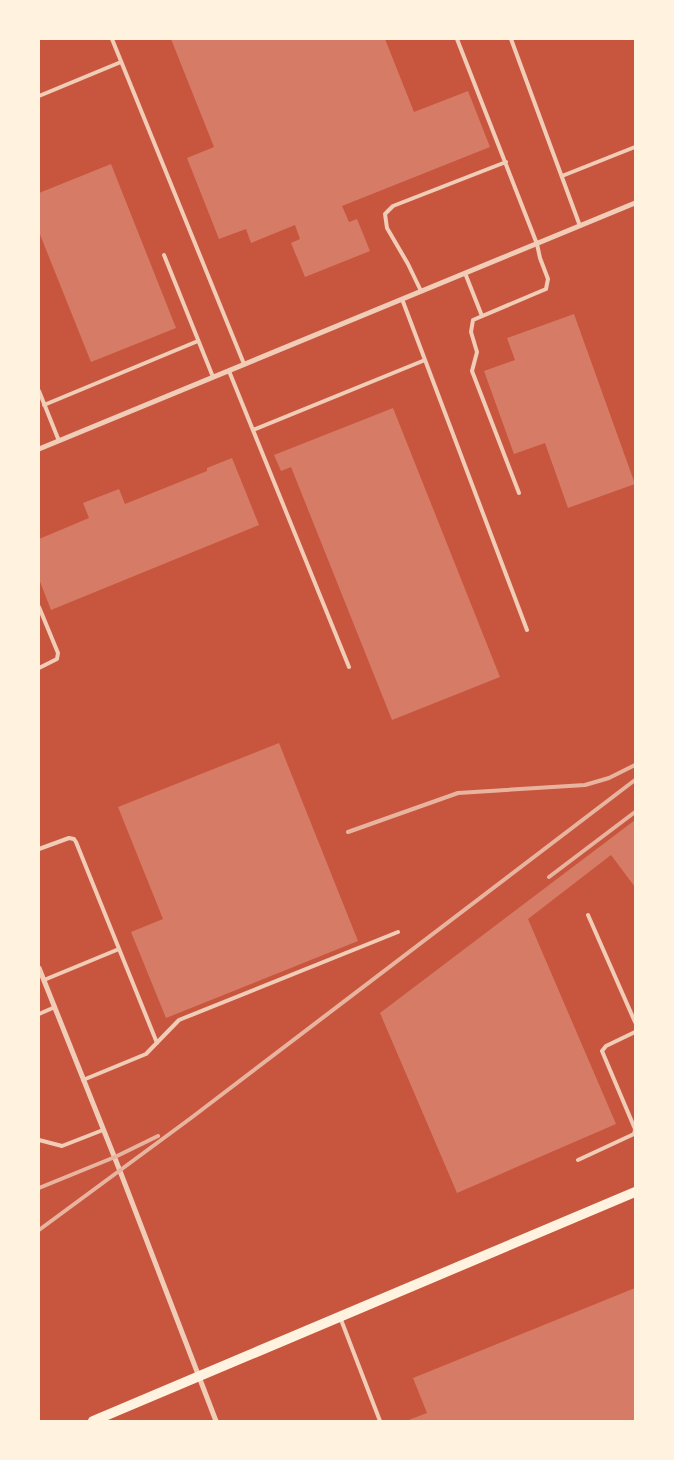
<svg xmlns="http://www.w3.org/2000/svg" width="674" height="1460" font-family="'Varela Round',sans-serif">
<rect width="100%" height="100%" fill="#c8553d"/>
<path fill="#d67c66" d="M171 39H385L414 112 468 91 490 147 342 206 349 222 357 219 370 251 305 277 291 243 300 239 295 225 251 243 246 229 219 239 187 158 214 147Z
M111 164 176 328 91 362 39 232V193Z
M574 314 635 484 568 508 545 443 514 454 484 371 515 360 507 338Z
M393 408 500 677 392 720 291 467 281 471 274 455Z
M232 458 259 525 51 610 39 579V539L89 518 83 503 119 489 125 504 207 471V468Z
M279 743 358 941 166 1018 131 932 163 919 118 807Z
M635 820V887L611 855 528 919 616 1124 457 1193 380 1013Z
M635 1288V1421H406L427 1413 413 1378Z"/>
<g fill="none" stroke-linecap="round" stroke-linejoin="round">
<path stroke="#f1ccb7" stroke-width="4" d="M112 39 244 364
M457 39 537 244 540 258 548 279 546 289 473 320 471 332 477 352 472 371 519 493
M511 39 580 226
M39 96 121 62
M562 176 635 147
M164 255 213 377
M465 273 482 316
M421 291 408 264 387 228 385 214 393 206 506 162
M402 299 527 630
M229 371 349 667
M39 391 59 441
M44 405 198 341
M253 430 425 360
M39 607 58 653 57 659 39 668
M39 849 69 838 74 839 76 842 157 1043
M588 915 635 1022
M44 980 119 949
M39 1014 55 1007
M635 1032 606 1046 602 1051 635 1129
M83 1080 146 1054 179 1020 398 932
M39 1140 62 1146 103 1130
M578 1160 634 1134 635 1130
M340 1317 380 1421"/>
<path stroke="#f1ccb7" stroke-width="5" d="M39 449 635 203
M39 968 120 1171 216 1421"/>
<path stroke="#fff3e0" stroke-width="10" d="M93 1421 635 1192"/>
<path stroke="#e9b49f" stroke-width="4" d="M348 832 458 793 585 785 609 778 635 765
M549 877 635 812
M39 1188 115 1157 158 1136
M39 1230 191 1118 635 780"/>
</g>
<rect width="674" height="1460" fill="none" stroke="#fff3e0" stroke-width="80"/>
</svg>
